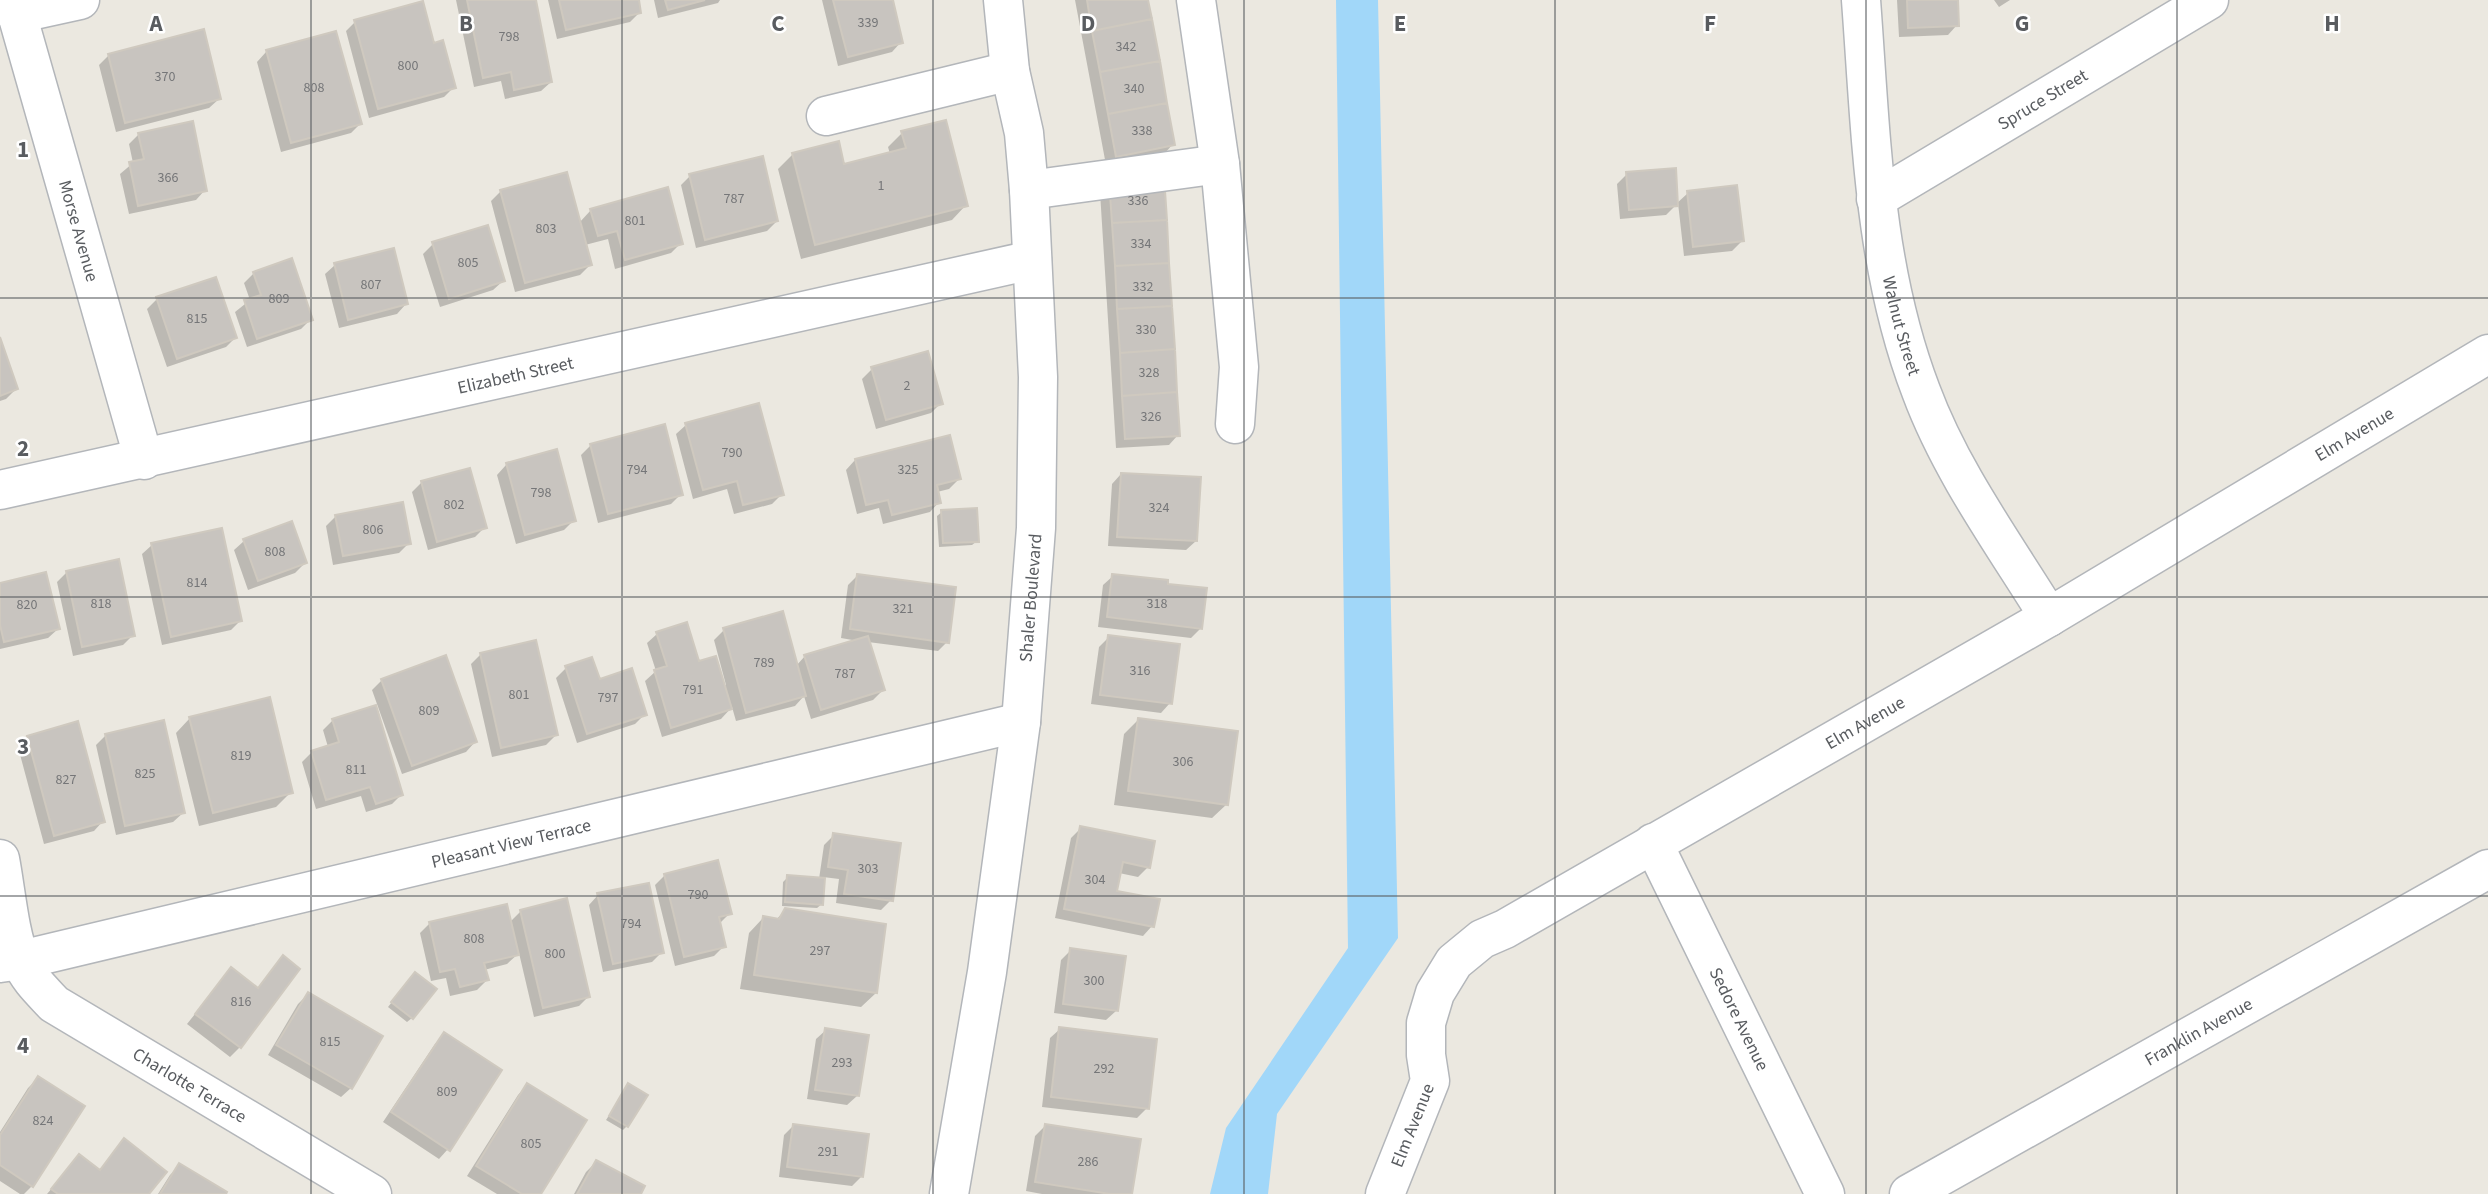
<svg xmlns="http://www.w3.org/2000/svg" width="2488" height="1194" font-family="'Source Sans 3',sans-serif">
<rect width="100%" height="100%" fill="#ebe8e0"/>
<path fill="#a1d7f9" d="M1336 0H1378L1398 938 1277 1114 1268 1194H1210L1226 1128 1348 948Z"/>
<path fill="#0003" d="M456 0H534L551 82 541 91 505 99 501 81 474 87Z
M548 0H637L640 12 630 22 557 39Z
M654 0H720L718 3 658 18Z
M822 0H891L901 42 892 52 838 66Z
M1075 0H1147L1173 144 1164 154 1106 165Z
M1897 0H1956L1957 25 1948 35 1899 37Z
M1994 0H2010L1999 7Z
M355 22 433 45 454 87 444 97 369 118 346 31Z
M335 33 360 124 351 133 281 152 257 62 266 52Z
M109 55 219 99 209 108 116 132 99 65Z
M902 133 966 205 952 220 801 259 778 169 792 155 843 166 890 154 888 147Z
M139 134 205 190 196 200 129 214 120 174 133 163 129 144Z
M1627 174 1676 204 1688 193 1742 241 1732 251 1684 256 1678 203 1666 215 1620 219 1617 184Z
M690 176 777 221 767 231 696 248 681 185Z
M1110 182 1178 435 1169 445 1116 448 1100 192Z
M501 191 579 223 591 210 681 243 671 253 615 269 608 239 585 245 590 265 580 275 515 292 491 201Z
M433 244 503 281 493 290 440 307 423 254Z
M335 265 406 304 397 314 339 328 325 274Z
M254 273 311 319 301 329 247 347 235 312 250 300 244 283Z
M157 299 235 338 226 347 167 367 147 309Z
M0 342 16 389 6 399 0 401Z
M872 369 941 403 931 413 876 429 862 379Z
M686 425 782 494 772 504 734 514 727 489 693 499 676 434Z
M591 445 681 494 671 504 598 523 581 455Z
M555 451 574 520 564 530 516 544 497 475 506 465Z
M855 460 959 479 949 489 937 492 939 502 930 512 883 524 879 508 857 514 846 470Z
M469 470 485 527 475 537 428 550 412 492 421 483Z
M1121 474 1196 541 1186 550 1108 546 1112 484Z
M942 512 977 541 972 545 939 547 937 516Z
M336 516 409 543 399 553 333 565 326 526Z
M244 541 305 563 295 573 248 590 234 550Z
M152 545 240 621 231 630 162 645 142 554Z
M67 572 133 635 123 645 73 656 57 582Z
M858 575 947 642 938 651 868 642 883 690 873 700 811 719 804 696 795 706 736 721 732 707 721 719 662 737 645 681 656 671 647 643 657 634 698 663 723 686 726 685 714 640 724 630 796 666 805 656 858 641 841 638 848 585Z
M1113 576 1201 628 1191 638 1098 627 1103 585Z
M0 584 58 629 48 638 0 649Z
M1109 637 1170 703 1161 713 1091 704 1099 647Z
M481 654 556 735 546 745 492 757 471 664Z
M566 668 598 681 645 714 635 724 577 743 556 678Z
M382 680 475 742 466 752 402 774 372 690Z
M190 718 291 792 276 807 199 826 176 733Z
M333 720 401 795 392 804 366 812 361 796 316 809 302 762 312 752 328 747 323 730Z
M1138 720 1227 804 1212 818 1114 805 1124 734Z
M106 735 183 813 173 822 116 835 96 745Z
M28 737 103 821 94 831 44 844 18 747Z
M1081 828 1148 867 1138 877 1119 873 1115 892 1152 926 1143 936 1055 918 1071 838Z
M834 835 891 900 881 910 836 903 839 879 823 877 822 904 817 908 782 906 783 882 788 877 819 879 824 845Z
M665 875 730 913 720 923 724 946 714 956 675 966 655 885Z
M598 895 662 952 652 962 603 972 589 905Z
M785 910 876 993 861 1007 740 989 749 933 763 918 776 920Z
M521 911 589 996 579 1006 534 1017 519 953 507 964 484 970 487 980 477 990 450 996 446 978 431 981 420 933 430 923H509Z
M1071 950 1116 1011 1106 1020 1054 1013 1061 960Z
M283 957 240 1047 230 1057 187 1024 231 969 257 989Z
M411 978 412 1018 407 1022 388 1007Z
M308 994 351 1088 341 1097 268 1055 298 1004Z
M1060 1029 1147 1108 1137 1118 1042 1107 1050 1038Z
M826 1030 857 1096 847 1105 807 1099 816 1039Z
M444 1035 448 1149 439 1159 383 1122 435 1044Z
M38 1078 32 1186 24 1194H20L0 1181V1132L28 1088Z
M527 1085 539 1194H497L467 1176 518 1095Z
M629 1085 627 1126 623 1130 606 1120Z
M794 1125 862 1176 852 1186 779 1177 784 1135Z
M1045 1126 1130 1194H1042L1026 1191 1035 1136Z
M124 1141 147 1194H47L79 1156 99 1171Z
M596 1162 639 1194H574L586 1172Z
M180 1165 224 1194H158L170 1175Z"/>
<path fill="#c8c4bf" stroke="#cfc9bf" stroke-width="2" d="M467 0H536L552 82 514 90 511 72 483 78Z
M559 0H639L641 13 566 30Z
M665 0H705L668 10Z
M833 0H893L903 43 848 57Z
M1087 0H1148L1152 19 1092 31Z
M1907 0H1958L1959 26 1908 28Z
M423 1 434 43 443 40 456 88 378 109 354 20Z
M1152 19 1160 61 1100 72 1092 31Z
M204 29 221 99 125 123 108 54Z
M336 31 362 124 291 143 266 50Z
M1160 61 1167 103 1108 114 1100 72Z
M1167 103 1175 145 1116 157 1108 114Z
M946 120 968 206 815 245 792 153 839 141 844 164 906 148 901 131Z
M193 121 207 191 138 206 129 162 144 159 138 133Z
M763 156 778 221 705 240 689 174Z
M1676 168 1678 206 1629 210 1626 172Z
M567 172 592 265 525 283 500 190Z
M1164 176 1167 220 1112 223 1109 180Z
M1737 185 1744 241 1693 247 1687 191Z
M668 187 683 244 625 260 617 231 598 236 590 209Z
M1167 220 1169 263 1115 266 1112 223Z
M488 225 505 281 449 299 432 242Z
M394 248 408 304 348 320 334 263Z
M292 258 313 320 257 339 244 300 261 295 253 272Z
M1169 263 1172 306 1117 309 1115 266Z
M216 277 237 338 177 359 156 297Z
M1172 306 1175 349 1120 353 1117 309Z
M0 337 18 389 0 396Z
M1175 349 1177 392 1122 396 1120 353Z
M928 351 943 404 886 420 871 367Z
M1177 392 1180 436 1125 439 1122 396Z
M759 403 784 495 743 505 737 481 703 490 685 423Z
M665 424 683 495 608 514 590 444Z
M950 435 961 479 937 485 941 503 892 515 888 500 866 505 855 459Z
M557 449 576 521 525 535 506 463Z
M470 468 487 528 437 542 421 481Z
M1121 473 1201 477 1197 541 1117 537Z
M403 502 411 544 343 556 335 515Z
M977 508 979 542 943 543 941 510Z
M292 521 307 563 258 581 243 539Z
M222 528 242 621 171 637 151 543Z
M119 559 135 636 82 647 66 571Z
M46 572 60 629 4 642 0 625V583Z
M857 574 956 587 949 643 850 629Z
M1112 574 1168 580V584L1207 588 1202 629 1107 617Z
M783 611 806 696 746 713 723 628Z
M687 622 699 661 716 656 732 709 671 728 654 670 667 666 656 632Z
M1108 635 1180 644 1172 704 1100 695Z
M868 636 885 690 821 710 804 655Z
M536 640 558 735 501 748 480 653Z
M446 655 477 742 412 766 381 679Z
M592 657 600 679 632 668 647 715 587 734 565 666Z
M270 697 293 793 213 813 189 717Z
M376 705 403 795 376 804 370 787 326 800 311 751 339 742 332 719Z
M1138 718 1238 731 1228 805 1128 791Z
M164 720 185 813 125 826 105 734Z
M78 721 105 822 54 836 27 736Z
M1080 826 1155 841 1150 868 1123 862 1117 891 1160 899 1154 927 1064 909Z
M833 833 901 843 893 901 844 894 848 870 828 867Z
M718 860 732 914 719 917 726 947 684 957 664 874Z
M787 875 825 878 823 905 785 902Z
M649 883 664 953 613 964 597 893Z
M567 898 590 997 543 1008 520 910Z
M507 904 519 955 484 963 489 980 460 987 455 969 440 972 429 922Z
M785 908 886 924 877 993 754 975 763 916 779 919Z
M1070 948 1126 956 1118 1011 1063 1004Z
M283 955 300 969 241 1048 195 1014 231 967 258 988Z
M415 972 437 989 413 1019 391 1002Z
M308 992 383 1036 352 1089 276 1045Z
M1059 1027 1157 1039 1149 1109 1051 1097Z
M825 1028 869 1035 859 1096 815 1090Z
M444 1032 502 1070 450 1151 391 1112Z
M38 1076 85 1106 33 1187 0 1165V1135Z
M527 1083 587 1120 541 1194H522L476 1166Z
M628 1083 648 1095 628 1127 609 1116Z
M793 1124 869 1134 863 1177 787 1167Z
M1045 1124 1141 1139 1132 1194H1110L1035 1182Z
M124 1138 167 1172 149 1194H58L51 1189 79 1154 100 1170Z
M596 1160 645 1186 641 1194H577Z
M179 1163 227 1192 226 1194H160Z"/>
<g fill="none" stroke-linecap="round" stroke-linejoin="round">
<defs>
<g id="minor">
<path id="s1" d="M13 0 144 460"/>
<path d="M1196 0 1220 164 1239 367 1235 424"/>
<path id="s2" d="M1861 0C1871 132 1873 266 1921 391 1951 472 2004 544 2049 617"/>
<path d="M16 14 80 0"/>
<path d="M826 116 1010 71"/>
<path d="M1029 190 1220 164"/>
<path id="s3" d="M1876 199 2209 0"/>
<path id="s4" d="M0 490 1032 260"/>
<path id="s5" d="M1653 843 1825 1194"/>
<path id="s6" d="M0 859C6 890 9 933 21 961 28 978 41 990 54 1004L372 1194"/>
<path id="s7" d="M0 963 21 960 1021 722"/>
<path id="s8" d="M949 1194 987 972 1021 722 1036 528 1038 377 1029 190 1024 133 1010 71 1003 0"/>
<path id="s9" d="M1385 1194 1430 1081 1426 1055V1023L1435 993 1454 962 1482 939 1505 929 2049 617 2488 354"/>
<path id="s10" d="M1909 1194 2488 869"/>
</g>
</defs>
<use href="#minor" stroke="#b3b6ba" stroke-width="41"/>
<use href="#minor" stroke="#fff" stroke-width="38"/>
</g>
<path fill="none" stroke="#595c60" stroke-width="2" stroke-opacity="0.55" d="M311 0V1194M622 0V1194M933 0V1194M1244 0V1194M1555 0V1194M1866 0V1194M2177 0V1194M0 298H2488M0 597H2488M0 896H2488"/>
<g text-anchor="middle" stroke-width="5" stroke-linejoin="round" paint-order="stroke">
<g font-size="14" fill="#757678">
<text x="868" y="27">339</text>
<text x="509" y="41">798</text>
<text x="1126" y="51">342</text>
<text x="408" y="70">800</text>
<text x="165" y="81">370</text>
<text x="314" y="92">808</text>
<text x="1134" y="93">340</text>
<text x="1142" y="135">338</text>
<text x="168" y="182">366</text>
<text x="881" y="190">1</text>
<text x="734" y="203">787</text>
<text x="1138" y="205">336</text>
<text x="635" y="225">801</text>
<text x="546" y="233">803</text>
<text x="1141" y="248">334</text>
<text x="468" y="267">805</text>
<text x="371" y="289">807</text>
<text x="1143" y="291">332</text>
<text x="279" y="303">809</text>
<text x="197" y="323">815</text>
<text x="1146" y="334">330</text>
<text x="1149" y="377">328</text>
<text x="907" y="390">2</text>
<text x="1151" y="421">326</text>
<text x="732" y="457">790</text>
<text x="637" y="474">794</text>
<text x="908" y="474">325</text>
<text x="541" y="497">798</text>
<text x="454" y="509">802</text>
<text x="1159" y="512">324</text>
<text x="373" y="534">806</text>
<text x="275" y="556">808</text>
<text x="197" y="587">814</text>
<text x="101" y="608">818</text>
<text x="1157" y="608">318</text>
<text x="27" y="609">820</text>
<text x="903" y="613">321</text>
<text x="764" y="667">789</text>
<text x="1140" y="675">316</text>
<text x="845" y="678">787</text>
<text x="693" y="694">791</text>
<text x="519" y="699">801</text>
<text x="608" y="702">797</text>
<text x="429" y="715">809</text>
<text x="241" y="760">819</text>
<text x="1183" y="766">306</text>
<text x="356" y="774">811</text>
<text x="145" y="778">825</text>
<text x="66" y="784">827</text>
<text x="868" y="873">303</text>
<text x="1095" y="884">304</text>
<text x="698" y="899">790</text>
<text x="631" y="928">794</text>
<text x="474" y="943">808</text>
<text x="820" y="955">297</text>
<text x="555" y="958">800</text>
<text x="1094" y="985">300</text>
<text x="241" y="1006">816</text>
<text x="330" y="1046">815</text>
<text x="842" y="1067">293</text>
<text x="1104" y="1073">292</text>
<text x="447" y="1096">809</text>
<text x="43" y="1125">824</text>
<text x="531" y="1148">805</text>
<text x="828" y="1156">291</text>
<text x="1088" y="1166">286</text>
</g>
<g font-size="18" fill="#595c60" stroke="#fff">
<text dy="6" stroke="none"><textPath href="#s3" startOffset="194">Spruce Street</textPath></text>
<text dy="6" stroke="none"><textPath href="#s1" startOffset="240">Morse Avenue</textPath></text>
<text dy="6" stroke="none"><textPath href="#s2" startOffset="329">Walnut Street</textPath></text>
<text dy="6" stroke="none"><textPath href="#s4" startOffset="528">Elizabeth Street</textPath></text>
<text dy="6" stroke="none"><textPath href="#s9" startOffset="1292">Elm Avenue</textPath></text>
<text dy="6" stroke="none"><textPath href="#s8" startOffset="602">Shaler Boulevard</textPath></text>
<text dy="6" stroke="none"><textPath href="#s9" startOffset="724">Elm Avenue</textPath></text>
<text dy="6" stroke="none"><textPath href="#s7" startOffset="525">Pleasant View Terrace</textPath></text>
<text dy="6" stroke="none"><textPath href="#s5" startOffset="196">Sedore Avenue</textPath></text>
<text dy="6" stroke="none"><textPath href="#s10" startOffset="332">Franklin Avenue</textPath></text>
<text dy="6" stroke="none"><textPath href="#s6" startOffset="317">Charlotte Terrace</textPath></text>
<text dy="6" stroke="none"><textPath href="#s9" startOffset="74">Elm Avenue</textPath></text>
</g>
</g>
<g font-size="23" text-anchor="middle" font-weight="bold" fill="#595c60" stroke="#fff" stroke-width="5" stroke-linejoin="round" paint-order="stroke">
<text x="156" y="31">A</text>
<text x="466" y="31">B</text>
<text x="778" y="31">C</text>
<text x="1088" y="31">D</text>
<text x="1400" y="31">E</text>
<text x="1710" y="31">F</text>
<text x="2022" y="31">G</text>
<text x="2332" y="31">H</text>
<text x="23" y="157">1</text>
<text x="23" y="456">2</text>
<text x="23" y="754">3</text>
<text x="23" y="1053">4</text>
</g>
</svg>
